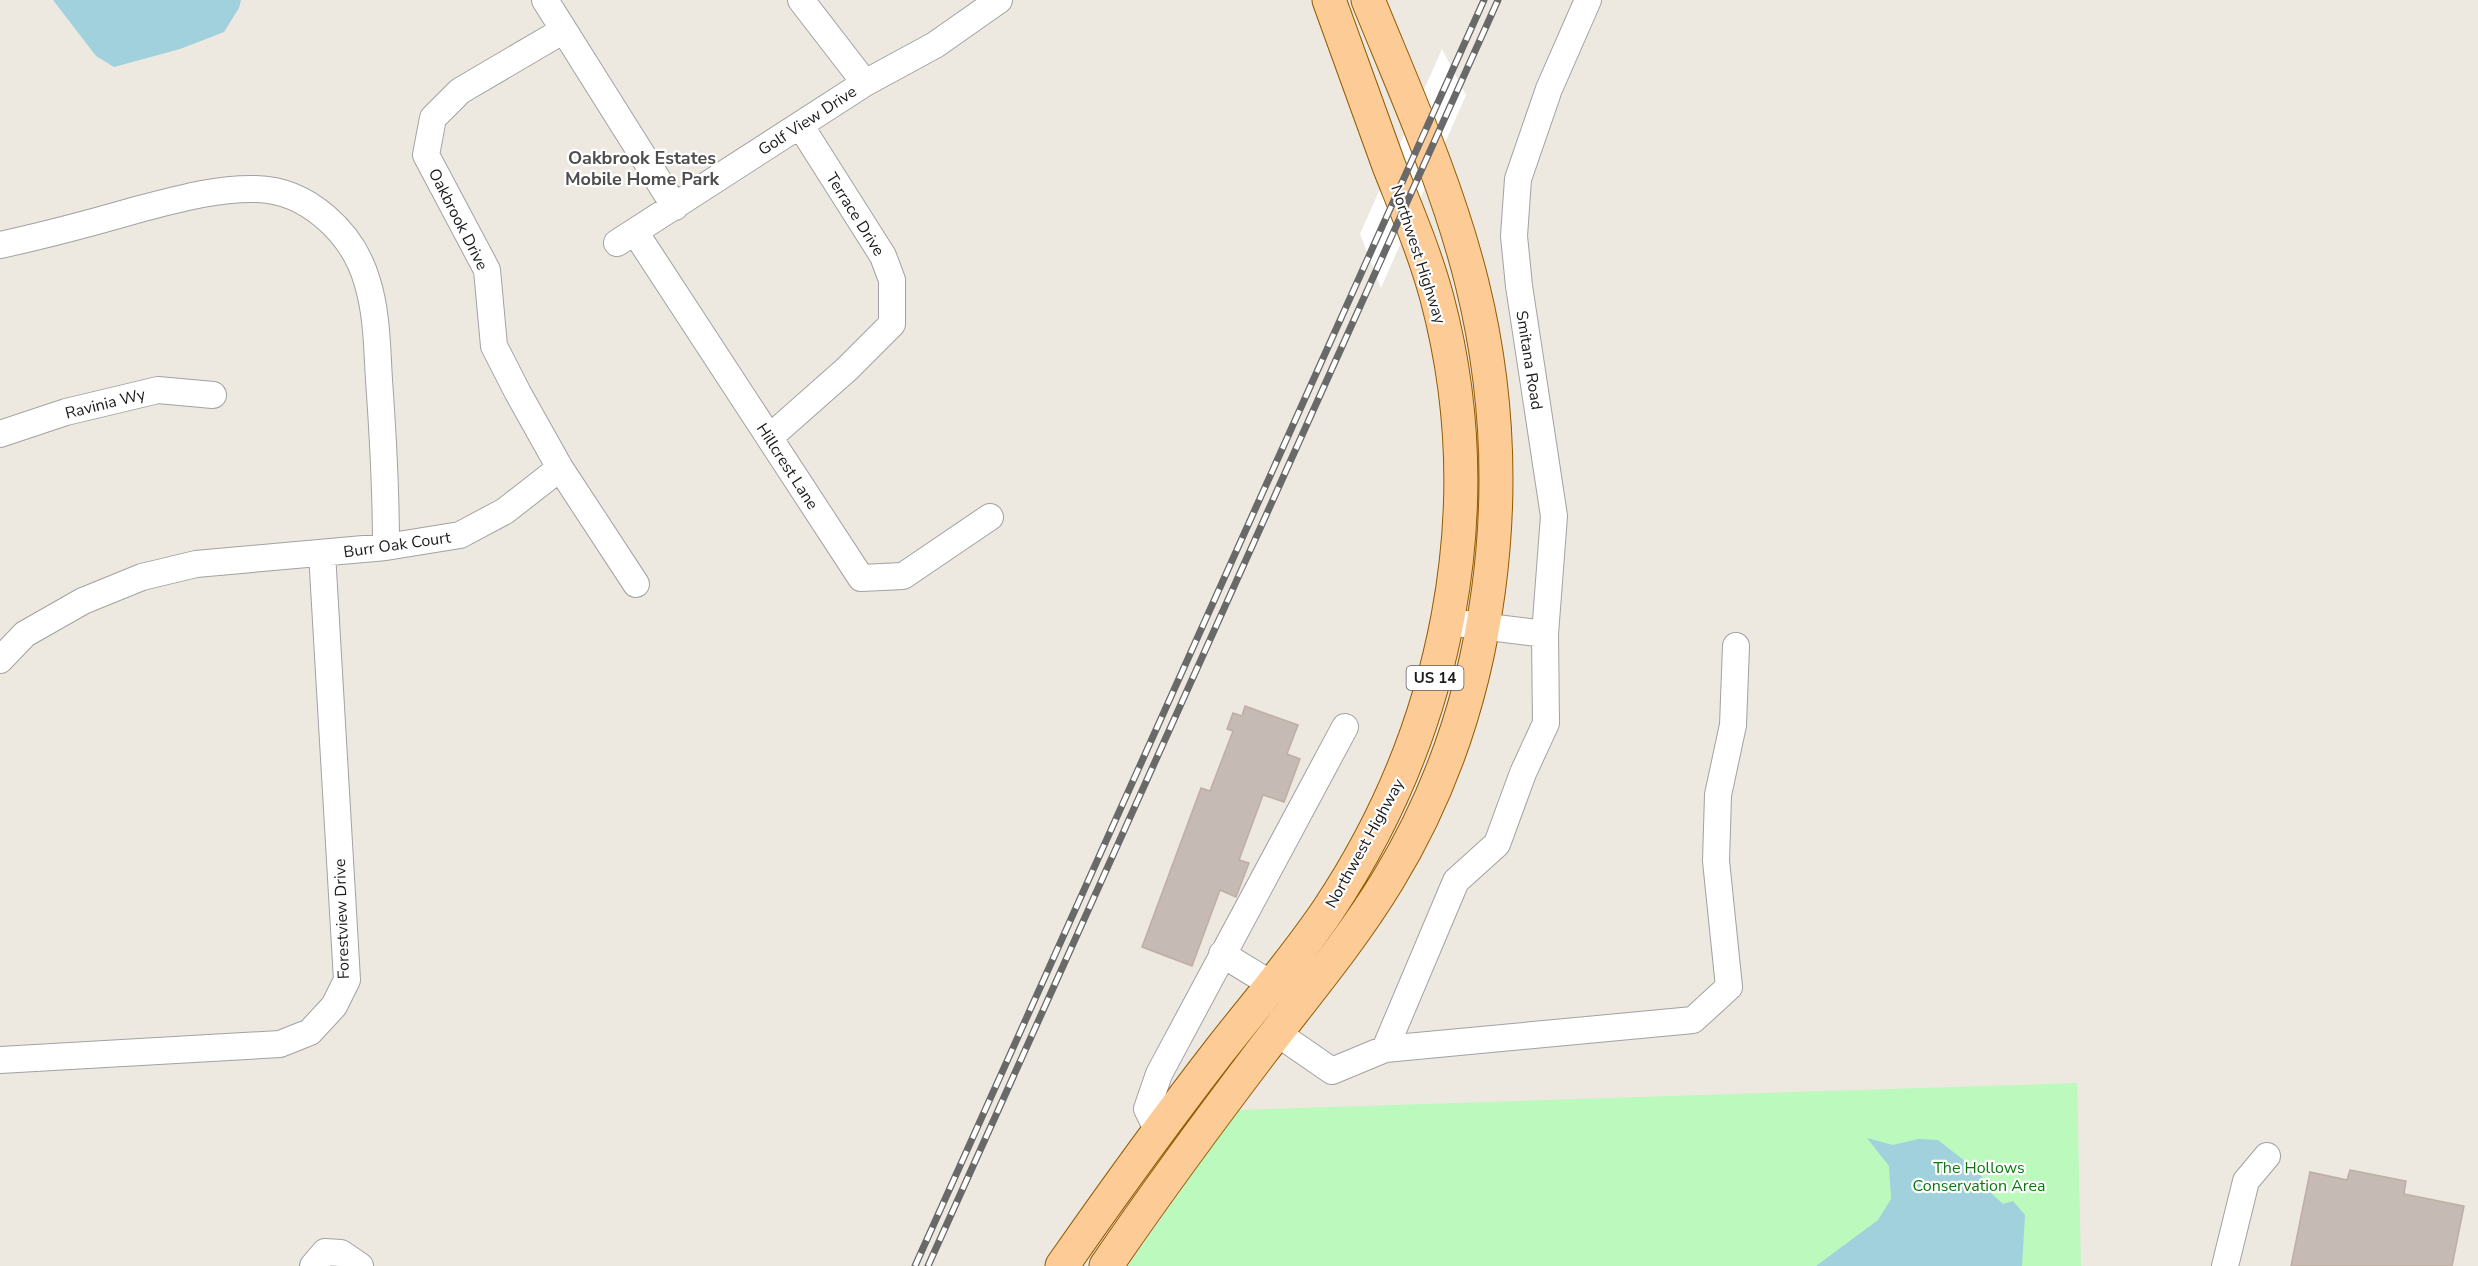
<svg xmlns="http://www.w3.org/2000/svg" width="2478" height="1266" font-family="'Nunito Sans',sans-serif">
<rect width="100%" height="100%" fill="#ede8e0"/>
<path fill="#bbf9bd" d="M2077 1083 2081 1266H1128L1237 1110Z"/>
<path fill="#a0d1dc" d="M53 0H241L239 8 224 32 180 49 114 67 96 56Z
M1867 1138 1893 1145 1918 1139 1938 1140 1980 1173 1992 1194 2003 1204 2013 1201 2025 1215 2022 1266H1816L1878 1220 1891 1199 1889 1166Z"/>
<path fill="#fff" d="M1442 49 1466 95 1381 288 1360 234Z"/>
<path fill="#c5bab4" stroke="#bfaea3" stroke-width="1.5" d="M1245 706 1298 725 1287 754 1300 759 1284 802 1263 795 1239 860 1249 863 1236 897 1220 890 1192 966 1142 947 1201 788 1210 791 1233 731 1227 729 1233 713 1242 716Z
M2350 1170 2406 1181 2404 1194 2464 1206 2452 1266H2291L2310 1172 2347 1180Z"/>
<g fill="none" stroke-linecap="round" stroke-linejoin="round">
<defs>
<path id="minor" d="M545 0 675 207
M801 0 865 83
M564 30 460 91 433 118 426 155 487 270 494 346 518 393 560 468 636 584
M635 232 861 578 903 576 990 517
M617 243 865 83 935 45 999 0
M0 245C46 235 91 223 136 210 175 200 215 188 256 189 308 190 353 233 367 281 377 313 377 347 379 380 383 436 386 491 386 547
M0 434 66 412 158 390 213 395
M770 437 847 369 892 324V280L883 256 800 125
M1448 622 1545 634 1554 516 1519 286 1514 236 1518 179 1549 89 1588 0
M0 660 25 634 83 601 142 577 196 564 386 547 460 535 505 511 560 468
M1222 954 1271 984
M1277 1033 1332 1071 1385 1049 1693 1020 1729 987 1716 861 1718 795 1733 725 1736 646
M1385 1049 1456 881 1497 844 1523 773 1546 723 1545 634
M0 1060 280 1044 310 1032 334 1006 347 980 322 553
M1158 1131 1147 1109 1159 1074 1345 727
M313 1266 325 1252 341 1253 360 1266
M2225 1266 2246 1181 2267 1156"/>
<path id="major" d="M1062 1266C1113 1193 1165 1121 1220 1050 1256 1004 1295 959 1328 910 1447 731 1493 509 1437 298 1425 253 1406 209 1389 166 1369 111 1349 55 1329 0
M1106 1266C1156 1193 1209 1121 1263 1050 1306 994 1351 941 1388 880 1495 705 1521 481 1472 283 1448 186 1406 93 1368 0"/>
</defs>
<use href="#minor" stroke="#a2a2a2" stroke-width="28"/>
<use href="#major" stroke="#925b00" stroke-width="35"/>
<use href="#minor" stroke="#fff" stroke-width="26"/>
<use href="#major" stroke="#fccb96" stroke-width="33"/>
<defs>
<path id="rail" d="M915 1266 1484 0
M928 1266 1498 0"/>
</defs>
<use href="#rail" stroke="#696969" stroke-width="7"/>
<use href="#rail" stroke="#fff" stroke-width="4.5" stroke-dasharray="14" stroke-linecap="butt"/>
</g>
<g text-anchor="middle" stroke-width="4.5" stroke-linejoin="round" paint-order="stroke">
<rect fill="#fff" stroke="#5f5f5f" stroke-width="1.5" x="1406.5" y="666" width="57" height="24" rx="4.5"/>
<g font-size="15" font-weight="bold" fill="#1b1b1b">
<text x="1435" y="683">US 14</text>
</g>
<g font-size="16" fill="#1b1b1b" stroke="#fff">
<text transform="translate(807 120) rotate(-33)" y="6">Golf View Drive</text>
<text transform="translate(856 214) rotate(58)" y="6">Terrace Drive</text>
<text transform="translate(459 219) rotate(63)" y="6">Oakbrook Drive</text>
<text transform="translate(1419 254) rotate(72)" y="6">Northwest Highway</text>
<text transform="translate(1530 360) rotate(81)" y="6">Smitana Road</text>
<text transform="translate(105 403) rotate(-14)" y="6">Ravinia Wy</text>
<text transform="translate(788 466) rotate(57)" y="6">Hillcrest Lane</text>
<text transform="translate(397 544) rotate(-8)" y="6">Burr Oak Court</text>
<text transform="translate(1364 843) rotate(-61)" y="6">Northwest Highway</text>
<text transform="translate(341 919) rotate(-92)" y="6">Forestview Drive</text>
</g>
<g font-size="16" fill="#0a780e" stroke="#fff">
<text x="1979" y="1173">The Hollows<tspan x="1979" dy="18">Conservation Area</tspan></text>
</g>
<g font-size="18" font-weight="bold" fill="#4e4e4e" stroke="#fff">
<text x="642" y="164">Oakbrook Estates<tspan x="642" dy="21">Mobile Home Park</tspan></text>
</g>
</g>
</svg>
